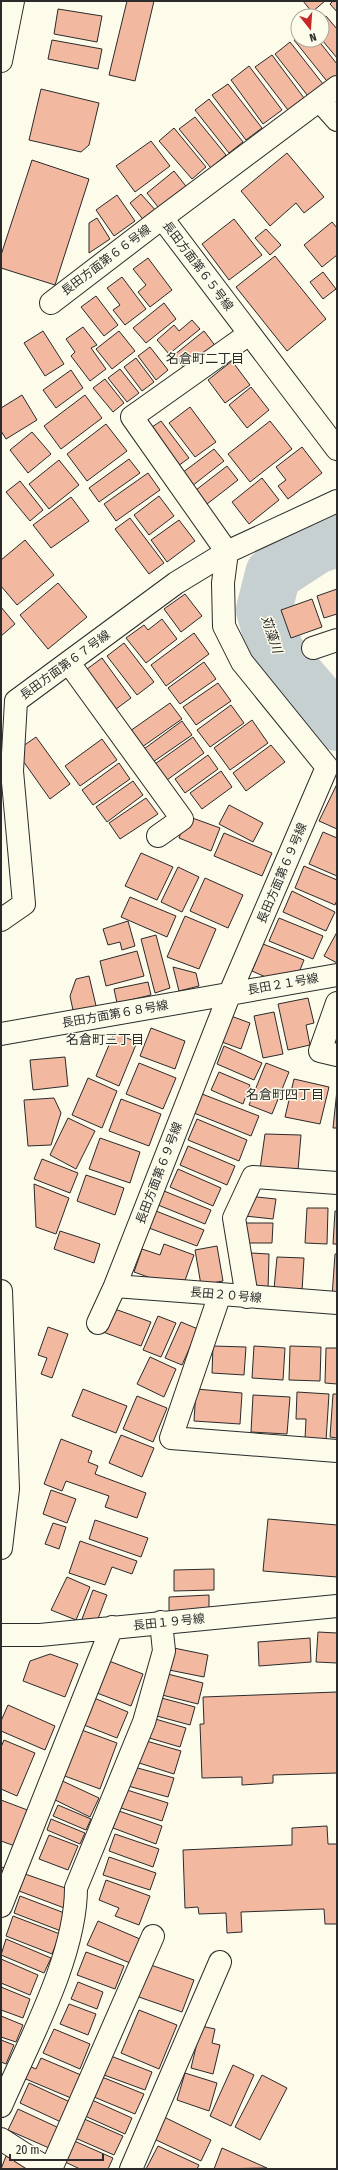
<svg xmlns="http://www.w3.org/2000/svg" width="338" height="2170" font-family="'Fira Sans Condensed','Noto Sans JP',sans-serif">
<rect width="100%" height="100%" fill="#fdfbea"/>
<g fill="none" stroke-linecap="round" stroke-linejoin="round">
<path stroke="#c7d0d0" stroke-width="56" d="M337 539 316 546 273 574 264 610 276 652 337 723"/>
</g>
<path fill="#f2b8a0" stroke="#2b2b2b" d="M127 1H154L135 81 109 75Z
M303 1H325L312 12Z
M333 1H337V12L330 4Z
M58 9 102 16 97 42 54 34Z
M326 16 337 29V58L322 40V19Z
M298 36V40H318L337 64V79L330 85 294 40Z
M52 40 102 49 98 69 48 59Z
M290 42 323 84 308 96 275 54Z
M272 55 304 98 288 110 255 67Z
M249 66 282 110 263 124 231 80Z
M228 84 262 128 246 140 212 95Z
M41 89 99 103 89 145 81 152 29 140Z
M209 99 243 142 229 153 195 110Z
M195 117 226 155 211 168 179 129Z
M174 128 206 167 192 179 159 141Z
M151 141 170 166 135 192 116 166Z
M287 153 324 197 304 213 296 203 270 226 241 191Z
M32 160 89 179 55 285 1 268V255Z
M174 171 189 190 162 212 147 193Z
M141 194 157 212 145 222 130 203Z
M117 195 135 221 114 236 96 210Z
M97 218 110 239 89 253V223Z
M234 219 262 255 229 280 202 244Z
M332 222 337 228V255L322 267 304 245Z
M266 229 281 245 270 255 255 238Z
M275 256 326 319 287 351 236 287Z
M148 258 172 290 150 307 138 292 146 285 133 269Z
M323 272 336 289 323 299 310 282Z
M122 277 146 309 125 325 113 310 120 305 107 288Z
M96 296 118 325 104 336 81 307Z
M164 303 176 319 146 343 133 328Z
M192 320 200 329 169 354 157 340 174 325 179 331Z
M83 327 97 345 91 348 106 369 90 381 71 356 75 352 66 339Z
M43 331 64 364 45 376 24 343Z
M119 331 135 351 112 369 96 349Z
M204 331 217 348 187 372 174 355Z
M150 347 168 370 156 380 138 356Z
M136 358 154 382 142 391 124 367Z
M232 361 250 385 225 403 208 380Z
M120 369 139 393 127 402 108 378Z
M71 370 83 388 56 408 43 390Z
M105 379 124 403 113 412 93 388Z
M251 387 269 410 247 428 229 405Z
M22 395 37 420 6 439 1 431V408Z
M85 395 102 418 61 449 44 426Z
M190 407 216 442 195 457 169 423Z
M161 421 189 458 178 466 149 429Z
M270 421 292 449 250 482 228 454Z
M106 424 127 451 87 481 67 454Z
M32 432 51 454 28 473 10 450Z
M302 447 322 473 288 499 278 486 286 480 276 467Z
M214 449 224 461 192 486 182 473Z
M129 459 140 473 99 502 89 488Z
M59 460 79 485 49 509 29 484Z
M227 466 238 480 207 504 196 490Z
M148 473 160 490 116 521 104 504Z
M262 478 279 500 249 524 232 502Z
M20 481 43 510 30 521 6 492Z
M159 496 174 516 149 535 134 515Z
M71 497 89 521 51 548 33 525Z
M130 518 164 563 149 574 115 529Z
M179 520 195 541 167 562 151 540Z
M25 540 54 575 17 605 1 586V560Z
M58 583 87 617 48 649 20 615Z
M337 589V614L324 618 317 596Z
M185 594 202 616 181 632 164 609Z
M312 599 322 627 291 638 281 610Z
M1 607 15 624 1 636Z
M162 619 177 639 146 663 126 638 144 625 148 630Z
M194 633 209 654 166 686 151 665Z
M124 643 154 682 137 695 107 656Z
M102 658 131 698 112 712 83 672Z
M204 662 216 679 180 704 168 688Z
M218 683 231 701 196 725 183 707Z
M170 703 182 719 142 747 130 731Z
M231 705 244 723 210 747 197 730Z
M252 720 268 743 230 770 214 748Z
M182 721 192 735 153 762 144 749Z
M36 737 70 784 50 799 16 751Z
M193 737 204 753 167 780 155 764Z
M102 739 117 760 80 786 65 766Z
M271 745 285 762 246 791 233 773Z
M208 755 218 769 185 793 175 779Z
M119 763 130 779 93 805 82 790Z
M221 771 232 787 202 809 190 793Z
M133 781 143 795 107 822 96 807Z
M337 784V829L319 821Z
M146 798 158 814 120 839 109 823Z
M229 805 263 823 253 842 219 824Z
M187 816 220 828 211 851 179 838Z
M323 832 337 838V876L309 864Z
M224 833 272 853 262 876 214 856Z
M141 853 173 867 157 900 125 886Z
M304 866 337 880V900L335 905 295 888Z
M178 867 199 877 182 912 161 902Z
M205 878 243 895 228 928 190 911Z
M292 891 335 912 326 931 283 912Z
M130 897 176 916 167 937 121 917Z
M185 916 216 929 199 969 167 957Z
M279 918 323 936 313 959 269 941Z
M128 921 135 946 122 950 120 942 108 945 103 929Z
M337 932V963L324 956Z
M156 935 170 988 155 993 141 939Z
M263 944 304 960 300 970 268 978 252 971Z
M137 951 144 976 106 986 100 961Z
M173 967 196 973 199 986 179 991Z
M89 976 97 1010 74 1015 70 996 76 979Z
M148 982 151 995 117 1003 114 989Z
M308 998 314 1023 306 1025 310 1045 288 1050 278 1004Z
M274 1012 283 1054 263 1058 254 1016Z
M231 1016 250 1023 241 1049 222 1042Z
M151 1028 185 1041 175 1069 140 1056Z
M114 1033 137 1042 119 1086 96 1076Z
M224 1046 262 1063 254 1080 217 1064Z
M65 1057 68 1086 33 1090 30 1060Z
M139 1063 176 1078 163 1109 126 1094Z
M266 1063 289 1072 272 1114 249 1105Z
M219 1072 250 1085 243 1104 211 1090Z
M88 1078 117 1091 102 1128 72 1115Z
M294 1079 329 1087 320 1124 285 1117Z
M337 1090V1128H333Z
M202 1094 259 1116 251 1136 194 1113Z
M54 1098 61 1113 51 1145 28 1146 24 1100Z
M121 1099 161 1114 149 1146 109 1131Z
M68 1118 95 1131 76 1169 50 1155Z
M197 1119 247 1140 239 1161 188 1140Z
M265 1134 301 1135 298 1170 260 1169Z
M100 1138 140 1152 130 1183 89 1169Z
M188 1146 235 1166 227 1185 180 1165Z
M42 1159 78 1173 70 1193 34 1179Z
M178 1169 221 1188 213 1206 170 1187Z
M86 1175 124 1188 115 1215 77 1201Z
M34 1184 69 1198 56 1234 36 1227Z
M164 1191 211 1210 205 1224 158 1205Z
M247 1196 276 1199 273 1219 245 1216Z
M307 1208H328L327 1244 305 1243Z
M156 1211 204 1230 197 1246 149 1228Z
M335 1211H337V1244H333Z
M242 1223H273L272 1243H242Z
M60 1231 100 1244 94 1263 54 1249Z
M164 1244 194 1255 182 1289 134 1272 142 1249 160 1255Z
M217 1246 223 1281 201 1285 195 1250Z
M251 1253 269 1254 268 1291H250Z
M335 1254H337V1297H332Z
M277 1257 304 1258 302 1291 274 1289Z
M112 1308 151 1322 141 1346 103 1332Z
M158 1316 176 1323 161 1357 143 1350Z
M181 1322 198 1329 182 1365 165 1358Z
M48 1327 68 1334 52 1378 41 1374 47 1358 38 1355Z
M213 1346 246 1347 244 1375 212 1373Z
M254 1346 285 1348 283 1380 252 1378Z
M290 1346 321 1347 320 1381 289 1380Z
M326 1348H337V1384L325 1383Z
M150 1357 176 1369 164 1397 137 1384Z
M83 1389 127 1406 116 1433 72 1416Z
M196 1389 242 1393 240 1424 194 1421Z
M297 1392 329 1394 326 1441 305 1439 306 1419H296Z
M333 1394H337V1438L330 1437Z
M253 1395 290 1397 287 1434 251 1432Z
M137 1396 167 1408 153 1442 123 1429Z
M121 1435 154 1448 142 1477 109 1463Z
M61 1439 92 1451 88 1462 98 1466 95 1474 146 1493 137 1518 105 1507 109 1496 66 1481 62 1491 44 1484Z
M51 1490 76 1499 67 1523 43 1514Z
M268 1519 337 1525V1577L263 1571Z
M95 1520 148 1538 141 1557 89 1539Z
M53 1523 66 1527 59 1549 45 1544Z
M80 1541 137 1561 132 1574 112 1567 105 1585 69 1573Z
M214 1569V1590L174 1591V1570Z
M67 1577 90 1587 76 1620 51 1610Z
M93 1590 107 1595 96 1624 82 1619Z
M209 1595V1614L169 1615V1597Z
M318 1632 337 1633V1663L316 1662Z
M310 1638 311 1662 259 1666 258 1642Z
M169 1647 208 1655 204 1677 164 1669Z
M50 1654 78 1664 65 1697 23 1681 30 1661Z
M109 1661 143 1674 131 1706 97 1693Z
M164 1673 203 1683 198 1704 158 1694Z
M337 1692V1773L273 1775V1783L242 1785V1777L202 1778 200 1724H204L203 1697Z
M158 1697 195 1707 190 1725 153 1715Z
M94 1698 128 1712 117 1738 84 1725Z
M8 1705 55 1726 45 1750 1 1731V1721Z
M152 1718 186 1728 180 1747 146 1737Z
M79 1729 117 1743 100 1789 62 1775Z
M4 1740 35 1753 17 1796 1 1789V1747Z
M143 1740 181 1751 174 1774 136 1762Z
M134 1767 174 1778 168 1797 128 1786Z
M56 1778 99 1798 90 1817 47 1796Z
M127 1790 168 1803 162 1821 121 1808Z
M1 1800 30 1811 15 1846 1 1841Z
M58 1805 91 1819 86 1830 53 1816Z
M119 1811 162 1826 156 1844 113 1828Z
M51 1819 85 1833 80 1844 47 1830Z
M327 1826 328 1844H337V1924H325L324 1909 241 1912 242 1932 227 1933 226 1913 199 1914 198 1907 185 1908 183 1850 292 1845V1828Z
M115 1834 159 1849 153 1867 109 1851Z
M49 1835 78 1846 68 1870 39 1859Z
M109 1857 156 1873 150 1890 103 1875Z
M1 1867 5 1868 1 1879Z
M25 1874 74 1891 67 1909 19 1891Z
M106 1880 150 1896 139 1925 115 1916 119 1908 99 1900Z
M20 1896 67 1914 61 1931 14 1913Z
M13 1916 60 1934 52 1954 6 1936Z
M98 1921 140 1939 130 1963 87 1945Z
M6 1939 51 1958 44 1973 1 1955Z
M86 1952 124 1966 115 1989 77 1975Z
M1 1959 38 1975 30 1995 1 1983Z
M148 1964 194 1980 182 2012 136 1996Z
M78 1982 103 1992 97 2009 71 1999Z
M1 1987 30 1999 23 2018 1 2010Z
M69 2004 96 2014 88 2035 60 2024Z
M139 2010 177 2025 159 2069 121 2053Z
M1 2016 23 2025 16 2042 1 2037Z
M201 2026 215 2029 212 2043 220 2045 213 2074 191 2068Z
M54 2029 90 2044 80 2069 43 2053Z
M1 2040 14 2045 6 2064 1 2062Z
M111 2056 152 2072 145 2090 104 2075Z
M41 2058 81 2075 71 2098 21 2077 27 2065 36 2069Z
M233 2065 254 2075 231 2126 210 2116Z
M185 2073 217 2083 209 2111 177 2100Z
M262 2075 287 2088 260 2140 235 2127Z
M102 2077 144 2094 135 2114 94 2097Z
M29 2083 70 2102 61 2122 20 2103Z
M92 2100 132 2118 125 2134 85 2116Z
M18 2109 59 2128 49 2148 8 2130Z
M162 2116 211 2140 201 2161 152 2138Z
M82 2118 123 2136 114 2155 73 2137Z
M72 2140 113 2158 108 2169H80L63 2161Z
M158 2146 199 2165 197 2169H146Z
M222 2148 267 2168 214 2169Z
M6 2156 28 2169H1Z"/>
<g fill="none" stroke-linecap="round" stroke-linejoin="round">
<defs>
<path id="street" d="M337 87 162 218 337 449
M320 101 337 120
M51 303 162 218
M313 648 337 640
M69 663 182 819 158 836
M1 920 24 904 12 771 16 701 176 583 227 552 132 417 249 334
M337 1003 320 1051 337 1055
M1 1034 337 975
M115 1286 337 1303
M220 1294 171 1438 337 1451
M247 1297 234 1218 253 1177 337 1183
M98 1323 115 1286 230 993 327 767 242 662 224 626 223 583 227 552 337 501
M1 1635H40L337 1606
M1 1906 112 1627
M1 2106C28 2043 76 1957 76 1888L144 1722 164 1651 161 1622
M1 2139 48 2169
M51 2169 153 1936
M131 2169 220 1962"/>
<path id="primary" d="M1 61 13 1
M1 1291 8 1489 1 1548"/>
</defs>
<use href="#street" stroke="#2b2b2b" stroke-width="24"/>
<use href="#primary" stroke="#2b2b2b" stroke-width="24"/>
<use href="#street" stroke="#fdfbea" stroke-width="22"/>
<use href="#primary" stroke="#fdfbea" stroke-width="22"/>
</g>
<g text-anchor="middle" stroke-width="3" stroke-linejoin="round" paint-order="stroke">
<g font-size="12" fill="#2b2b2b" stroke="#fdfbea">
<text transform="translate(106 260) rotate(-37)" y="4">長田方面第６６号線</text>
<text transform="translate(198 266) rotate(53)" y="4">長田方面第６５号線</text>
<text transform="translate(65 665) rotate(-36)" y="4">長田方面第６７号線</text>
<text transform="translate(282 873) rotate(-67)" y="4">長田方面第６９号線</text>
<text transform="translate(283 984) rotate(-10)" y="4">長田２１号線</text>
<text transform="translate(115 1014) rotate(-10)" y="4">長田方面第６８号線</text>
<text transform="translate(159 1173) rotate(-69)" y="4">長田方面第６９号線</text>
<text transform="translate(226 1295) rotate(5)" y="4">長田２０号線</text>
<text transform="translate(169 1622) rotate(-6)" y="4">長田１９号線</text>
</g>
<g font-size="13" fill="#2b2b2b" stroke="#fdfbea">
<text x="205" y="363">名倉町二丁目</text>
<text x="105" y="1044">名倉町三丁目</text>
<text x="285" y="1099">名倉町四丁目</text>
</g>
<g font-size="13" font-style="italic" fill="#2b2b2b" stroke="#fdfbea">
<text transform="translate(272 634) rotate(71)" y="5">苅藻川</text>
</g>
</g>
<rect width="338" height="2170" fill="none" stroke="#2b2b2b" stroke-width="4"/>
<g transform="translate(310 28) rotate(163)"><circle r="19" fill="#fdfbea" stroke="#a9a89e"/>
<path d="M0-3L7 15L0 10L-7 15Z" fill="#c62828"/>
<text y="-6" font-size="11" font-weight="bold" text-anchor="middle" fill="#2b2b2b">N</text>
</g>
<path d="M10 2154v6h93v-6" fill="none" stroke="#2b2b2b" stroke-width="2"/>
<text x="16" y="2154" font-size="12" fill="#2b2b2b" stroke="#fdfbea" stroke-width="3" paint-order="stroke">20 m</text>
</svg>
